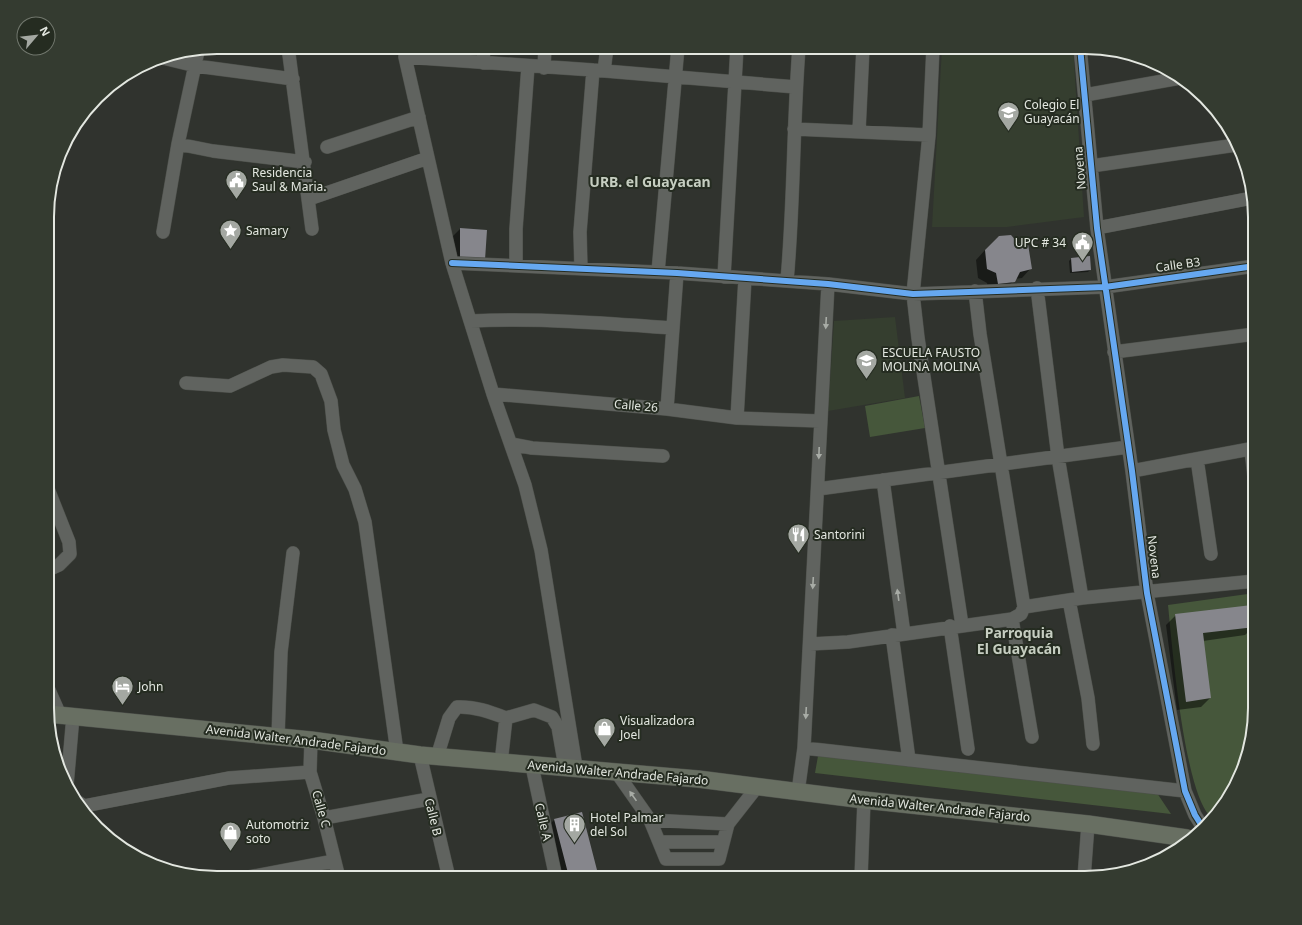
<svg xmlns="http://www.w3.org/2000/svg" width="1302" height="925" font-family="'Noto Sans',sans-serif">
<rect width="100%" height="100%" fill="#30332e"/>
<path fill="#353e2f" d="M942 47H1073L1084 217 1007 227H932Z
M895 317 905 398 828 411 834 321Z"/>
<path fill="#46573b" d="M919 396 925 428 870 437 865 406Z
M1255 593V719L1246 763 1220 811 1212 818C1184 796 1172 644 1168 605Z
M818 756 1157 793 1171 814 815 773Z"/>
<path fill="#0007" d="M460 229 486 231 453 265V236Z
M985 250 1031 268 1022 278 1015 279 1004 291 989 293 987 283 978 278 976 260Z
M1089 257 1090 270 1088 272 1070 273 1069 261 1071 259Z
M1176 615 1254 626 1245 635 1203 641 1210 698 1201 707 1177 710 1166 625Z
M554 820 596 870 588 878H552L540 834Z"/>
<path fill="#86868c" d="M460 228 487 230 485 260 460 259Z
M1011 235 1018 243 1028 244 1032 269 1020 272 1015 282 998 284 996 273 987 269 985 250 999 236Z
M1090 256 1091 270 1072 272 1071 258Z
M1252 605 1255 627 1203 633 1211 698 1186 702 1175 614Z
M582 812 597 870 569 877 554 819Z"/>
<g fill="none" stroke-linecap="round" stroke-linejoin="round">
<defs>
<path id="minor" d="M288 47 312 229
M406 47 405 57 452 263 493 394 525 485 541 550 576 767
M933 47 929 135 913 294 918 338 962 625
M1080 47 1097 228 1132 471 1147 593 1185 791 1195 815 1202 826
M405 57 593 70 796 87
M163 58 196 66 293 79
M483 63 484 47
M544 68 545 47
M604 71 607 47
M1085 95 1180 78
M794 129 929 135
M859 131 863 47
M178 144 213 151 305 162
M327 147 419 117
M1091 166 1236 145
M309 199 428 158
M1097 228 1252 198
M163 232 178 144 198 51
M452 263 677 273 828 284 913 294 1105 287 1255 266
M516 266V229L528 66
M581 269 580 232 593 70
M658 272 678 47
M724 277 737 47
M787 281C794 203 793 125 799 47
M1037 288 1058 457 1082 598
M975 291 980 334 1024 607
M471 321C539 318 605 323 673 328
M1114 352 1255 334
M186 383 230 386 271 367 283 365 313 367 321 374 331 401 334 430 343 465 355 489 365 522 397 752
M493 394 667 409 677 273
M667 409 737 418 820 421
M737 418 745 278
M511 444 532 448 663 456
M1251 449 1255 485
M1197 459 1211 554
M1132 471 1255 448
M883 480 904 634
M48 489 69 542 70 554 59 565 48 570
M818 489 1128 447
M1069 600 1088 698 1093 744
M1012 619 1032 737
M950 626 968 749
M892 635 909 760
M810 644 848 642 1012 619 1021 614 1024 607 1082 598 1255 581
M48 688 60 715
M278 737 281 652 293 553
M311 740 310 772 324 818 339 878
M804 748 1185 791
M420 755 449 878
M437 757 449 718 457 707C474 706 490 712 506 718
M501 763 506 718 534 710 552 717 558 727 565 767
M532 766 556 878
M617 773 650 820 666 859H719L728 824 757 787
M67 785 73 716
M798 792 804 748 828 284
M78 802 84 806 229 778 310 772
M324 818 429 799
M650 820 728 824
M660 842H722
M244 878 334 861
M861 878 864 800
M1084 878 1088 824"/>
<path id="major" d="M48 714 311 740 420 755 698 779 864 800 1088 824 1187 838"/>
</defs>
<use href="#minor" stroke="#4d504b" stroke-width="14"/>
<use href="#major" stroke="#4d504b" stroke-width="18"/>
<use href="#minor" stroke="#60635f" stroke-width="13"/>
<use href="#major" stroke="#686f62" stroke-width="17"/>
<defs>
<path id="cycleway" d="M1080 47 1097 228 1132 471 1147 593 1185 791 1195 815 1202 826
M452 263 677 273 828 284 913 294 1105 287 1255 266"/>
</defs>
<use href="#cycleway" stroke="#252c21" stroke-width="8"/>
<use href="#cycleway" stroke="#66a8f1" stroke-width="6"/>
</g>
<defs><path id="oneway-solid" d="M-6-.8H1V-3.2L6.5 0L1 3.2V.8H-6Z"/></defs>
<g fill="#a8aca6">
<use href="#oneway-solid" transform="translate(826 323) rotate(93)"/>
<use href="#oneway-solid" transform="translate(819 453) rotate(92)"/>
<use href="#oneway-solid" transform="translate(813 583) rotate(93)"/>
<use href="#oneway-solid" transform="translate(898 595) rotate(-98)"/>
<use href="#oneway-solid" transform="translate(806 713) rotate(93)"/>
<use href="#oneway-solid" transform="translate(633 796) rotate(-125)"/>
</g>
<defs>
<symbol id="university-pin" viewBox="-11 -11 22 30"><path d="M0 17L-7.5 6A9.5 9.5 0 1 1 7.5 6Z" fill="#a4a8a2" stroke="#252c21"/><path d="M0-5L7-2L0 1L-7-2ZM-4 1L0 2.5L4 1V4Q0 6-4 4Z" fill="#fff"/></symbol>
<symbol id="civic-pin" viewBox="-11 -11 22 30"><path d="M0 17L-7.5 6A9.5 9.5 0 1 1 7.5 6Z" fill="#a4a8a2" stroke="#252c21"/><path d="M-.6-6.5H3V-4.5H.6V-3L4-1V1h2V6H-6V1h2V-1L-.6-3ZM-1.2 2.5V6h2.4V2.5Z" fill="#fff"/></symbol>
<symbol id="sight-pin" viewBox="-11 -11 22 30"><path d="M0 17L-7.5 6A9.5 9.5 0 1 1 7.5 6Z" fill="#a4a8a2" stroke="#252c21"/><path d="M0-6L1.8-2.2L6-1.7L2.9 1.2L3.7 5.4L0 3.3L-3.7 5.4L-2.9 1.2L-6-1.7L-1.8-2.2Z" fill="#fff"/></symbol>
<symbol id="school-pin" viewBox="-11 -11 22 30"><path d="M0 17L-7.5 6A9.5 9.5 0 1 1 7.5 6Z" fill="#a4a8a2" stroke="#252c21"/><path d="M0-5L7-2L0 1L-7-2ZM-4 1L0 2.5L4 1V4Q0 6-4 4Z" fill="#fff"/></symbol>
<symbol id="restaurant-pin" viewBox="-11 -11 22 30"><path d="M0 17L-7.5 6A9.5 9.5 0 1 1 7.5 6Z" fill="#a4a8a2" stroke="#252c21"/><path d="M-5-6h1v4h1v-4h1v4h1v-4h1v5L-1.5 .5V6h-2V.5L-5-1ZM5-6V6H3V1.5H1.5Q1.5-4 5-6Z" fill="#fff"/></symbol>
<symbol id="hotel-pin" viewBox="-11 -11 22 30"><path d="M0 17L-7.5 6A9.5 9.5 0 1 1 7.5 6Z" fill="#a4a8a2" stroke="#252c21"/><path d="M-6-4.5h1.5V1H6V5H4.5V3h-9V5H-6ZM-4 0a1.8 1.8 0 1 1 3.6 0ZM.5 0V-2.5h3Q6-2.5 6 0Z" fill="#fff"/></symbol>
<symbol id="shop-pin" viewBox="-11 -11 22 30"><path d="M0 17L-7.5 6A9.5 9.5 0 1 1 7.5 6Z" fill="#a4a8a2" stroke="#252c21"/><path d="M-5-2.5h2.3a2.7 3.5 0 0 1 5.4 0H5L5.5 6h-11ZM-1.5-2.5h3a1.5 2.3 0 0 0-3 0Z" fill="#fff"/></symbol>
<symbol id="building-pin" viewBox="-11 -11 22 30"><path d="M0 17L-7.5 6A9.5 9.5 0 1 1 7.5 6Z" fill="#a4a8a2" stroke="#252c21"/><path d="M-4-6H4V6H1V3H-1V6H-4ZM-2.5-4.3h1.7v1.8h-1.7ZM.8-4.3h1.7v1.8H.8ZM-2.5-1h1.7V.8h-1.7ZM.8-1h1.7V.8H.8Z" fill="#fff"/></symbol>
</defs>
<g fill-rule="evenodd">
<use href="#university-pin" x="996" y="100" width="25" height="34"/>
<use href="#civic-pin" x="224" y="168" width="25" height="34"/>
<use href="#sight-pin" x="218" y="218" width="25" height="34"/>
<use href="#civic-pin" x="1070" y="230" width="25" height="34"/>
<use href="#school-pin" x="854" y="348" width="25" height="34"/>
<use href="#restaurant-pin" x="786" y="522" width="25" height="34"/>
<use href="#hotel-pin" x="110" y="674" width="25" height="34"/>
<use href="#shop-pin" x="592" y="716" width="25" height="34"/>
<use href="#building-pin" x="562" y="812" width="25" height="34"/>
<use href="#shop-pin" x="218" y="820" width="25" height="34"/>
</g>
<g text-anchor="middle" stroke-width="4" stroke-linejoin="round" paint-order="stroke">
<g font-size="12" fill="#e3e7e0" stroke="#252c21" text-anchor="start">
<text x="1024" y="109">Colegio El<tspan x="1024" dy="14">Guayacán</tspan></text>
<text x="252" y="177">Residencia<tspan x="252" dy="14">Saul &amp; Maria.</tspan></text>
<text x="246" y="235">Samary</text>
<text x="1066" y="247" text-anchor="end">UPC # 34</text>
<text x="882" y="357">ESCUELA FAUSTO<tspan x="882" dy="14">MOLINA MOLINA</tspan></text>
<text x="814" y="539">Santorini</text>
<text x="138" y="691">John</text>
<text x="620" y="725">Visualizadora<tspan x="620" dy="14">Joel</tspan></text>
<text x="590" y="822">Hotel Palmar<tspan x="590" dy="14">del Sol</tspan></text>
<text x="246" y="829">Automotriz<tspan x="246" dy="14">soto</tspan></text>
</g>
<g font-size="12" fill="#e3e7e0" stroke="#252c21">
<text transform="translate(1080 168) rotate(-95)" y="4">Novena</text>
<text transform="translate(1178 265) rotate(-8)" y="4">Calle B3</text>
<text transform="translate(636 406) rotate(5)" y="4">Calle 26</text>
<text transform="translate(1154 557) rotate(83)" y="4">Novena</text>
<text transform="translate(296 740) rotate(7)" y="4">Avenida Walter Andrade Fajardo</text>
<text transform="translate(618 773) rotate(5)" y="4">Avenida Walter Andrade Fajardo</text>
<text transform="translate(940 808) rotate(6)" y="4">Avenida Walter Andrade Fajardo</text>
<text transform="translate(321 809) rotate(74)" y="4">Calle C</text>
<text transform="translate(433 817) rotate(76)" y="4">Calle B</text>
<text transform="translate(543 822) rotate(77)" y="4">Calle A</text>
</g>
<g font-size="14" font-weight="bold" fill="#c6cec1" stroke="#252c21">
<text x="650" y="187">URB. el Guayacan</text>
<text x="1019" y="638">Parroquia<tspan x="1019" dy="16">El Guayacán</tspan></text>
</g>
</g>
<path d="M0 0H1302V925H0ZM217 54H1085A163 163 0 0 1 1248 217V708A163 163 0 0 1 1085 871H217A163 163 0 0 1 54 708V217A163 163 0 0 1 217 54Z" fill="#343b30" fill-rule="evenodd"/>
<path fill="none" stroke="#e3e7e0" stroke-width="2" d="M217 54H1085A163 163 0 0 1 1248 217V708A163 163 0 0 1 1085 871H217A163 163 0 0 1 54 708V217A163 163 0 0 1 217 54Z"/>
<g transform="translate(36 36) rotate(62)"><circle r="19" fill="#252c21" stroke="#71776d"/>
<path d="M0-3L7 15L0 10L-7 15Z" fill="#a4a8a2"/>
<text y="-6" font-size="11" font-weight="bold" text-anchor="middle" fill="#e3e7e0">N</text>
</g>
</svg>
